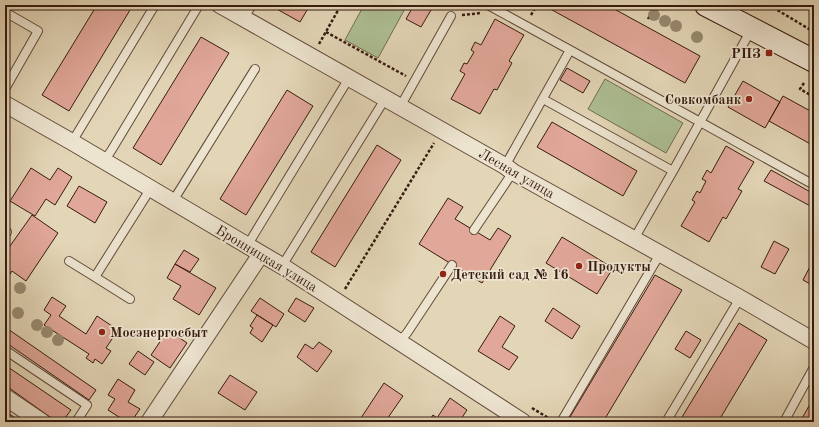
<svg xmlns="http://www.w3.org/2000/svg" width="819" height="427" font-family="'Old Standard TT',serif">
<rect width="100%" height="100%" fill="#e3d6b7"/>
<filter id="stains"><feTurbulence type="fractalNoise" baseFrequency=".005" numOctaves="4"/><feColorMatrix values="0 0 0 0 .2 0 0 0 0 .09 0 0 0 0 .02 0 0 0 .5 -.17"/></filter>
<radialGradient id="worn" r=".72"><stop offset=".6" stop-color="#630" stop-opacity="0"/><stop offset="1" stop-color="#630" stop-opacity=".3"/></radialGradient>
<path fill="#adbf94" stroke="#726d52" d="M364 5H407L378 58 345 40Z
M605 79 683 123 666 153 588 109Z"/>
<path fill="#e1a799" stroke="#361b10" d="M97 5H133L69 111 42 95Z
M276 5H310L300 22 275 8Z
M414 5H434L421 27 406 19Z
M543 5H607L700 56 685 83Z
M495 19 524 35 509 61 512 63 497 90 494 89 480 114 451 99 465 74 460 71 464 63 467 64 474 52 471 50 475 42 481 45Z
M201 37 229 53 161 165 133 148Z
M567 68 590 81 583 93 560 80Z
M743 81 780 102 765 128 728 107Z
M287 90 313 106 246 215 220 199Z
M783 96 814 113V146L769 121Z
M552 122 637 171 623 196 537 147Z
M377 145 401 160 335 267 311 252Z
M726 146 754 162 738 189 742 191 726 219 723 217 709 242 681 226 695 202 692 200 697 191 700 193 706 181 702 179 707 170 711 173Z
M31 168 50 180 58 168 72 177 55 205 46 199 35 216 10 201Z
M771 170 814 194V208L764 181Z
M79 186 107 202 95 223 67 206Z
M448 198 463 207 455 219 490 240 498 228 511 236 482 283 419 244Z
M32 215 58 233 26 281 12 271 5 282V253Z
M562 237 613 268 597 294 546 263Z
M774 241 789 249 775 274 761 267Z
M184 250 199 259 190 272 175 264Z
M814 259V286L803 280Z
M175 264 216 288 199 315 173 299 181 286 167 278Z
M655 275 682 290 603 422H567Z
M52 297 66 306 59 316 86 334 97 316 118 330 106 348 111 351 102 364 95 359 93 363 86 358 89 354 44 325 51 315 44 310Z
M260 298 284 314 276 327 251 311Z
M296 298 314 308 305 322 288 311Z
M553 308 580 326 572 339 545 321Z
M257 315 273 325 262 342 250 333 253 328 250 326Z
M500 316 515 326 502 347 518 357 509 370 478 351Z
M739 323 767 340 718 422H679Z
M5 327 96 390 89 400 5 342Z
M168 330 187 343 170 368 151 355Z
M686 331 701 340 690 358 675 349Z
M319 342 332 351 317 372 297 357 305 344 313 349Z
M138 351 154 362 145 375 129 364Z
M5 365 71 410 62 422H57L5 385Z
M230 375 257 392 245 410 218 393Z
M118 379 135 390 128 402 140 409 131 422H127L108 410 115 399 108 395Z
M384 383 403 396 385 422H360L359 421Z
M814 397V422H800Z
M450 398 467 410 459 422H444L437 418Z
M5 411 21 422H5Z
M433 415 437 418 443 422H428Z"/>
<g fill="none" stroke-linecap="round" stroke-linejoin="round">
<defs>
<path id="lane" d="M488 5 570 50
M5 12 38 31 5 89
M244 18 252 5
M543 99 673 171 634 239
M400 107 451 16
M72 142 155 5
M104 161 111 151 199 5
M505 166 570 50 814 185
M673 171 751 30
M173 201 255 69
M474 230 513 172
M5 235 7 232
M247 246 349 78
M69 261 95 277
M282 266 385 99
M130 299 95 277 151 188
M399 342 407 333 452 265
M5 350 87 405 76 422
M561 422 660 254
M666 422 740 298
M784 422 814 367"/>
<path id="street" d="M220 5 505 166 513 172 740 298 814 341
M5 104 72 142 282 266 523 422
M5 397 42 422
M149 422 261 254"/>
<path id="secondary" d="M706 5 814 61"/>
</defs>
<use href="#lane" stroke="#614a3a" stroke-width="10"/>
<use href="#street" stroke="#614a3a" stroke-width="18"/>
<use href="#secondary" stroke="#361b10" stroke-width="24"/>
<path stroke="#361b10" stroke-width="2.5" stroke-dasharray="3 2" stroke-linecap="butt" d="M769 5 814 32
M462 15 481 13
M531 15 537 5
M648 19 656 5
M326 32 406 76
M319 44 341 5
M804 83 800 89 814 97
M345 289 434 143
M532 408 550 419"/>
<use href="#lane" stroke="#ede4d0" stroke-width="8"/>
<use href="#street" stroke="#ede4d0" stroke-width="16"/>
<use href="#secondary" stroke="#ede4d0" stroke-width="22"/>
</g>
<g fill="#988a71">
<circle cx="654" cy="15" r="6"/>
<circle cx="665" cy="21" r="6"/>
<circle cx="676" cy="26" r="6"/>
<circle cx="697" cy="37" r="6"/>
<circle cx="20" cy="288" r="6"/>
<circle cx="18" cy="313" r="6"/>
<circle cx="37" cy="325" r="6"/>
<circle cx="47" cy="332" r="6"/>
<circle cx="58" cy="340" r="6"/>
</g>
<g fill="#8f2418" stroke="#ede4d0" stroke-width="1.5">
<rect x="765" y="49" width="8" height="8" rx="2"/>
<circle cx="749" cy="99" r="4"/>
<circle cx="579" cy="266" r="4"/>
<circle cx="443" cy="274" r="4"/>
<circle cx="102" cy="332" r="4"/>
</g>
<g text-anchor="middle" stroke-width="3.5" stroke-linejoin="round" paint-order="stroke">
<g font-size="14" font-weight="bold" fill="#361b10" stroke="#ede4d0" text-anchor="start">
<text x="761" y="58" text-anchor="end">РПЗ</text>
<text x="741" y="104" text-anchor="end">Совкомбанк</text>
<text x="587" y="271">Продукты</text>
<text x="451" y="279">Детский сад № 16</text>
<text x="110" y="337">Мосэнергосбыт</text>
</g>
<g font-size="14" fill="#361b10" stroke="#ede4d0">
<text transform="translate(517 173) rotate(30)" y="5">Лесная улица</text>
<text transform="translate(267 258) rotate(31)" y="5">Бронницкая улица</text>
</g>
</g>
<rect width="819" height="427" fill="none" stroke="#e3d6b7" stroke-width="20"/>
<rect x="6" y="6" width="807" height="415" fill="none" stroke="#361b10" stroke-width="2"/>
<rect x="10" y="10" width="799" height="407" fill="none" stroke="#361b10"/>
<rect width="100%" height="100%" filter="url(#stains)"/>
<rect width="100%" height="100%" fill="url(#worn)"/>
</svg>
